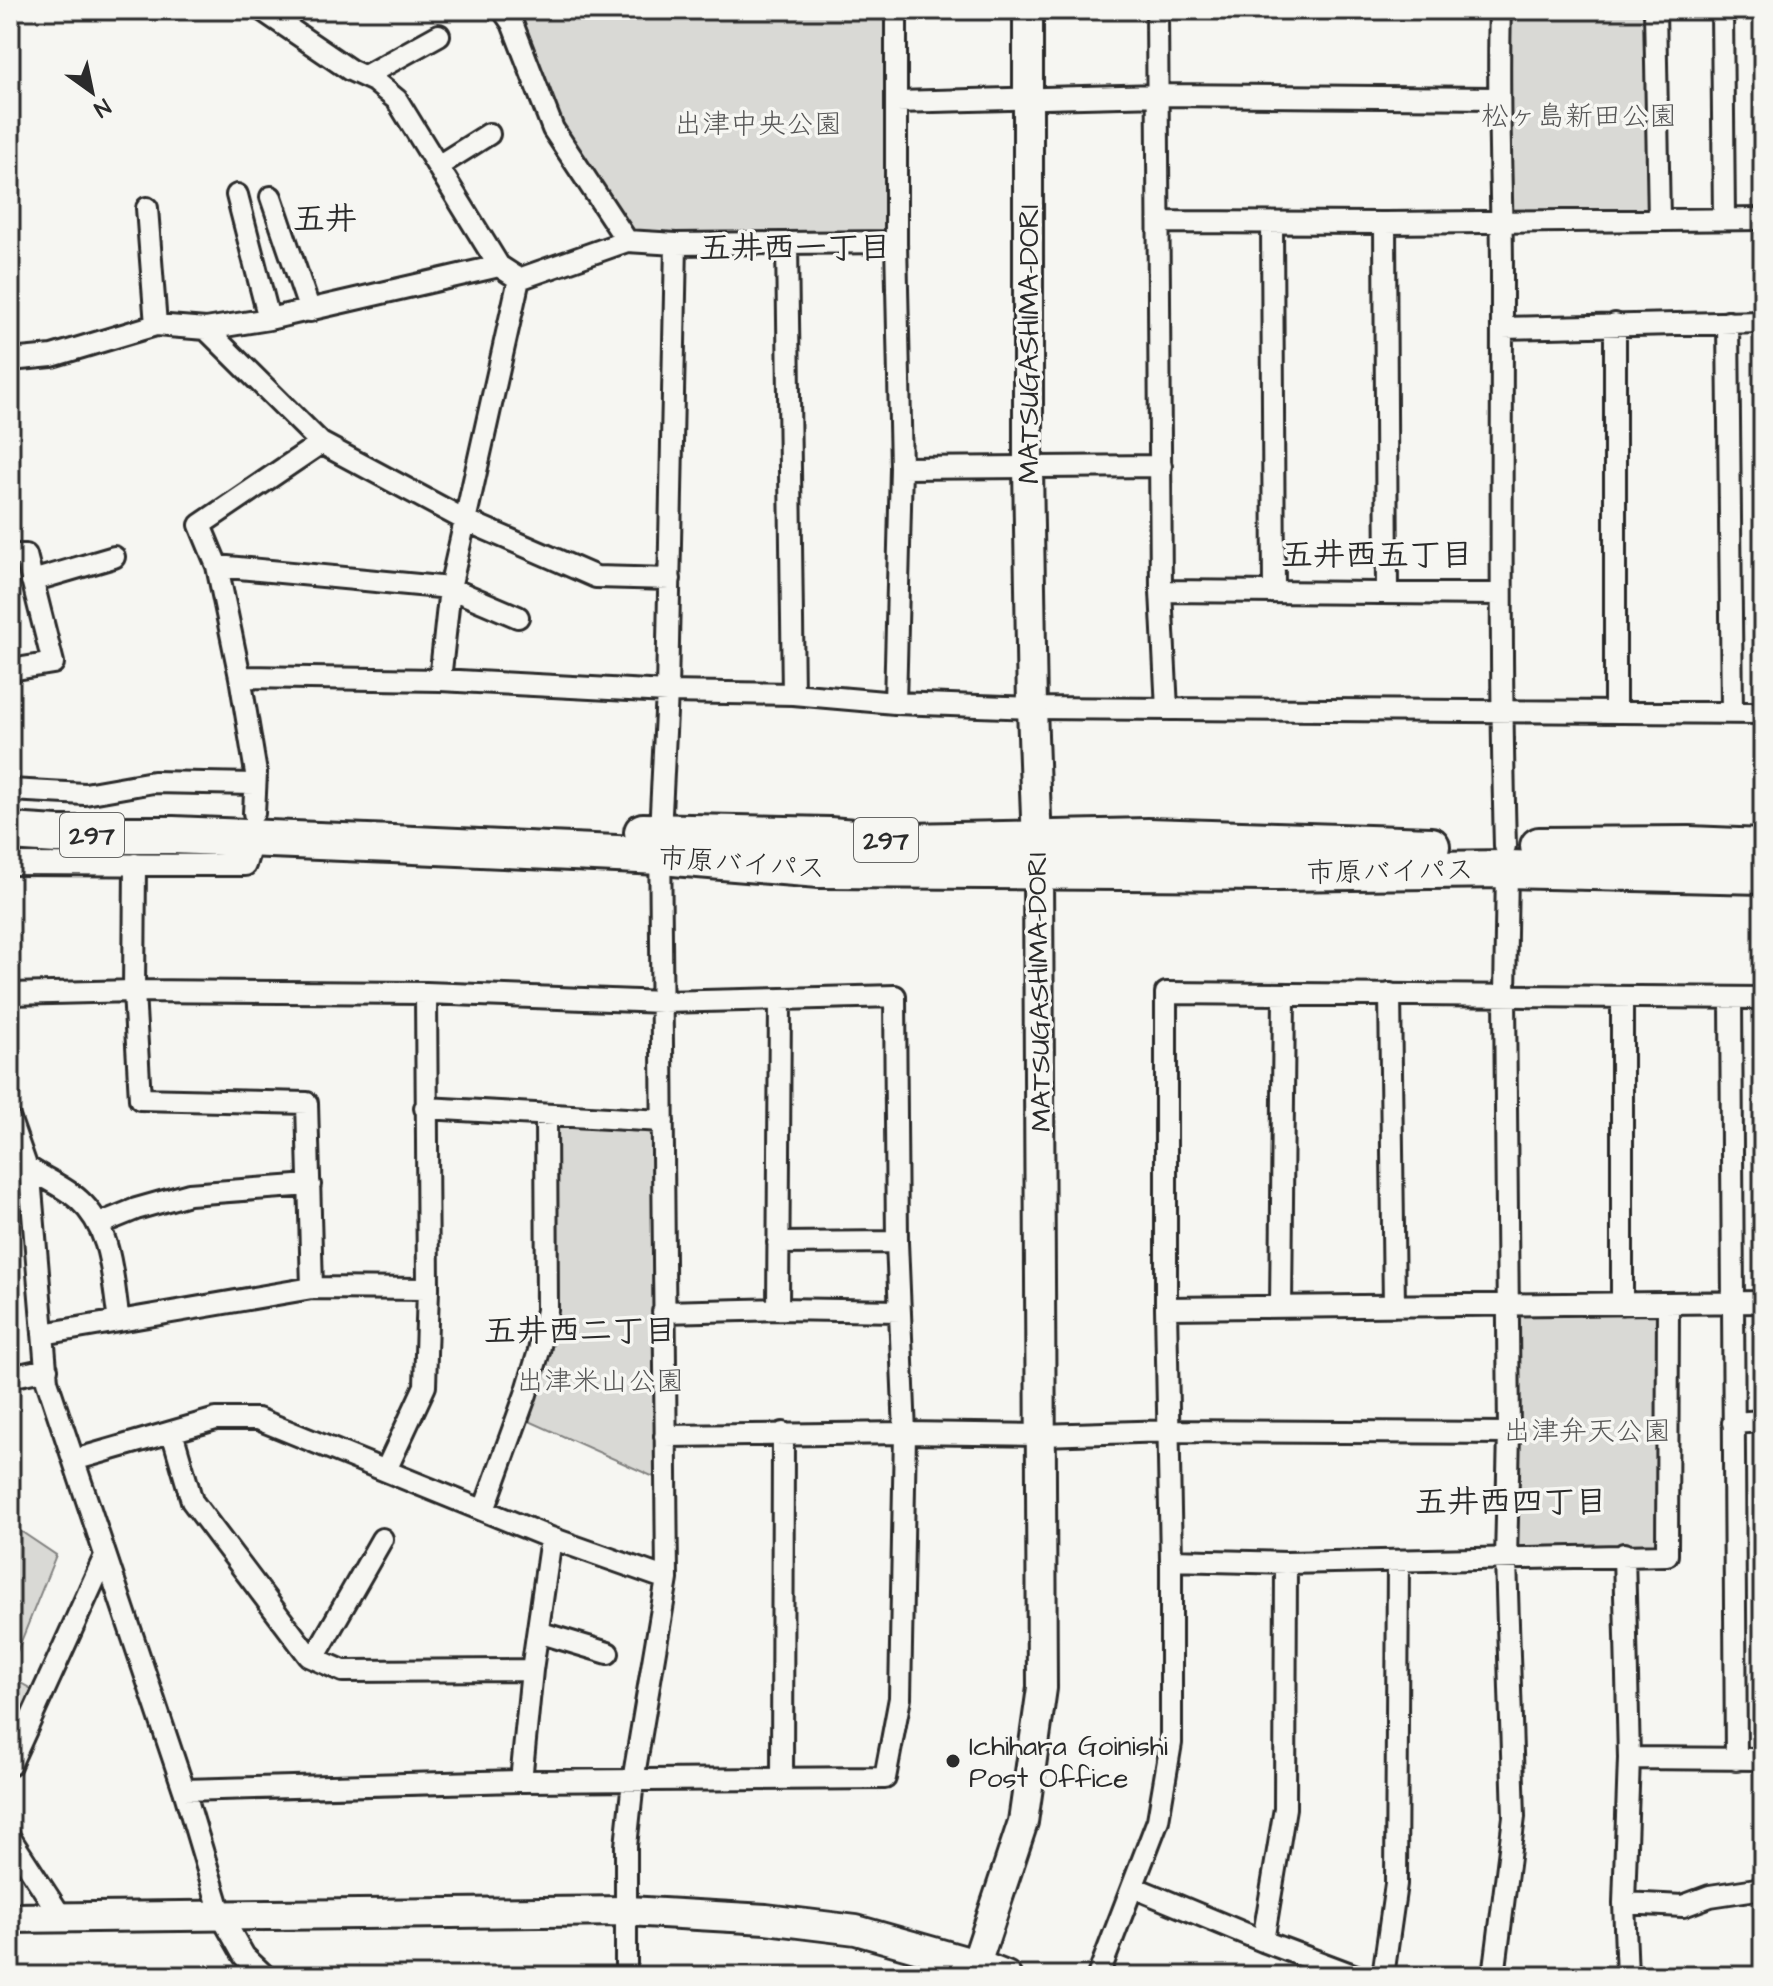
<svg xmlns="http://www.w3.org/2000/svg" width="1773" height="1986" font-family="'Architects Daughter','Klee One',sans-serif">
<rect width="100%" height="100%" fill="#f6f6f2"/>
<filter id="ink" filterUnits="userSpaceOnUse"><feTurbulence type="fractalNoise" baseFrequency=".0125" numOctaves="2"/><feDisplacementMap in="SourceGraphic" scale="16" xChannelSelector="R" yChannelSelector="G"/><feConvolveMatrix kernelMatrix="1 2 1 2 8 2 1 2 1" color-interpolation-filters="sRGB"/></filter>
<g filter="url(#ink)">
<path fill="#d9d9d5" stroke="#828280" stroke-width="2" d="M514 10H886L889 227 883 237 635 234 563 129Z
M1501 10H1655L1659 220 1502 221Z
M546 1116 663 1121 665 1482 518 1416 539 1351Z
M1668 1303 1667 1555 1506 1559 1508 1305Z
M10 1524 56 1555 10 1669Z
M10 1677 42 1695 10 1754Z"/>
<g fill="none" stroke-linecap="round" stroke-linejoin="round">
<defs>
<path id="street" d="M262 10 350 70 374 81 397 100 499 266 519 279 450 588 440 680
M503 10 512 23 553 129 627 241
M1157 10 1161 591 1167 709
M1500 10C1497 99 1502 187 1502 276 1502 466 1500 656 1505 846
M1655 10 1659 220
M1722 10 1724 219
M365 76 439 35
M897 102 1159 95 1498 98
M438 166 489 134
M237 195 269 319
M271 197 310 311
M147 208 156 325
M1160 222 1385 223 1763 219
M1272 223 1274 592
M1385 223 1387 593
M787 244 793 694
M519 279 627 241 676 244 896 242
M1728 322 1732 712
M1502 328 1763 322
M206 329 321 443 465 520 596 577 670 579
M10 360 52 356 156 325 206 329 269 319 499 266
M901 468 1161 466
M10 555H26L53 663 10 670
M217 566 450 588 518 617
M32 581 114 557
M1161 591 1500 594
M240 677 440 680 667 692 793 694 895 703 1032 708 1763 713
M895 703 901 468 896 242V10
M1615 712V324
M10 790 85 794 153 782 255 784
M254 813 256 773 240 677 217 566 200 525 321 443
M10 864 245 865 253 838
M135 864 134 991 140 1099 307 1103 312 1288
M10 994 134 991 426 993 663 1002 895 996 897 1242 905 1433 900 1698 885 1778 521 1781 184 1790
M1390 994 1394 1306
M1622 997V1304
M1731 998 1736 1760
M425 1108 663 1121
M10 1120 30 1177 47 1381 184 1790 222 1917 244 1956 265 1976
M27 1167C43 1178 65 1187 79 1200 113 1230 112 1279 119 1321
M99 1224 136 1209 189 1194 310 1185
M778 1243 897 1242
M1281 1307 1284 994
M1166 1308 1763 1302
M778 1309 780 1000
M663 1312 778 1309 900 1311
M43 1334 312 1288 428 1289
M10 1377 47 1369
M1733 1423 1763 1421
M172 1432 192 1501 309 1656 343 1671 532 1670
M665 1436 905 1433 1041 1435 1169 1431 1509 1433
M74 1460 216 1419H258L551 1538 667 1579
M386 1470 425 1386 428 1289 426 993
M484 1510 526 1394 539 1351 547 1310 546 1116
M1624 1554 1629 1758 1624 1903 1627 1976
M1171 1560 1286 1563 1667 1555 1668 1303
M538 1632 608 1653
M314 1658 382 1539
M1629 1758 1763 1759
M10 1765 105 1556
M782 1778 783 1433
M521 1781 532 1670 551 1538
M10 1838 62 1918
M1133 1887 1263 1941 1356 1976
M1624 1903 1683 1906 1710 1896 1763 1888
M1263 1941 1285 1808 1286 1563
M626 1976V1846L633 1781 667 1579 660 833 667 692 676 244
M1098 1976 1158 1820 1171 1743V1560L1166 1308V993L1763 998
M1383 1976 1396 1884 1398 1561
M1494 1976 1514 1817 1506 1559 1509 1433 1505 996 1507 869"/>
<path id="secondary" d="M10 1918 628 1911 766 1919 856 1930 976 1964 1006 1976
M976 1964 1023 1822 1042 1688 1038 872 1032 708 1028 467V10"/>
<path id="highway" d="M10 832 57 835H173L392 844 661 856 819 869 1275 872 1507 869 1763 875
M643 832 829 836 908 842 1148 837 1431 846
M1539 846 1689 845 1763 848"/>
</defs>
<use href="#street" stroke="#2b2b2b" stroke-width="26"/>
<use href="#secondary" stroke="#2b2b2b" stroke-width="34"/>
<use href="#highway" stroke="#2b2b2b" stroke-width="42"/>
<use href="#street" stroke="#f6f6f2" stroke-width="20"/>
<use href="#secondary" stroke="#f6f6f2" stroke-width="28"/>
<use href="#highway" stroke="#f6f6f2" stroke-width="36"/>
</g>
</g>
<circle fill="#2b2b2b" stroke="#f6f6f2" stroke-width="3" cx="953" cy="1761" r="8"/>
<g text-anchor="middle" stroke-width="7" stroke-linejoin="round" paint-order="stroke">
<g fill="#f6f6f2" stroke="#686867" stroke-width="2">
<rect x="60" y="813" width="64" height="44" rx="6"/>
<rect x="854" y="818" width="64" height="44" rx="6"/>
</g>
<g font-size="26" font-weight="bold" fill="#2b2b2b">
<text x="92" y="844">297</text>
<text x="886" y="849">297</text>
</g>
<g font-size="28" fill="#565656" stroke="#f6f6f2">
<text x="1579" y="125">松ヶ島新田公園</text>
<text x="758" y="133">出津中央公園</text>
<text x="600" y="1390">出津米山公園</text>
<text x="1587" y="1440">出津弁天公園</text>
</g>
<g font-size="28" fill="#2b2b2b" stroke="#f6f6f2">
<text transform="translate(1028 344) rotate(-90)" y="10">MATSUGASHIMA-DORI</text>
<text transform="translate(742 862) rotate(4)" y="10">市原バイパス</text>
<text transform="translate(1390 870) rotate(-1)" y="10">市原バイパス</text>
<text transform="translate(1038 992) rotate(-91)" y="10">MATSUGASHIMA-DORI</text>
</g>
<g font-size="28" fill="#2b2b2b" stroke="#f6f6f2" text-anchor="start">
<text x="969" y="1755">Ichihara Goinishi<tspan x="969" dy="32">Post Office</tspan></text>
</g>
<g font-size="32" font-weight="bold" fill="#2b2b2b" stroke="#f6f6f2">
<text x="325" y="229">五井</text>
<text x="795" y="258">五井西一丁目</text>
<text x="1377" y="565">五井西五丁目</text>
<text x="580" y="1341">五井西二丁目</text>
<text x="1511" y="1512">五井西四丁目</text>
</g>
</g>
<rect width="1773" height="1986" fill="none" stroke="#f6f6f2" stroke-width="40"/>
<rect x="20" y="20" width="1733" height="1946" fill="none" stroke="#2b2b2b" stroke-width="3" filter="url(#ink)"/>
<g transform="translate(92 92) rotate(147)" stroke="#f6f6f2" stroke-width="6" paint-order="stroke">
<path d="M0-6L14 30L0 20L-14 30Z" fill="#2b2b2b"/>
<text y="-12" font-size="22" font-weight="bold" text-anchor="middle" fill="#2b2b2b">N</text>
</g>
</svg>
